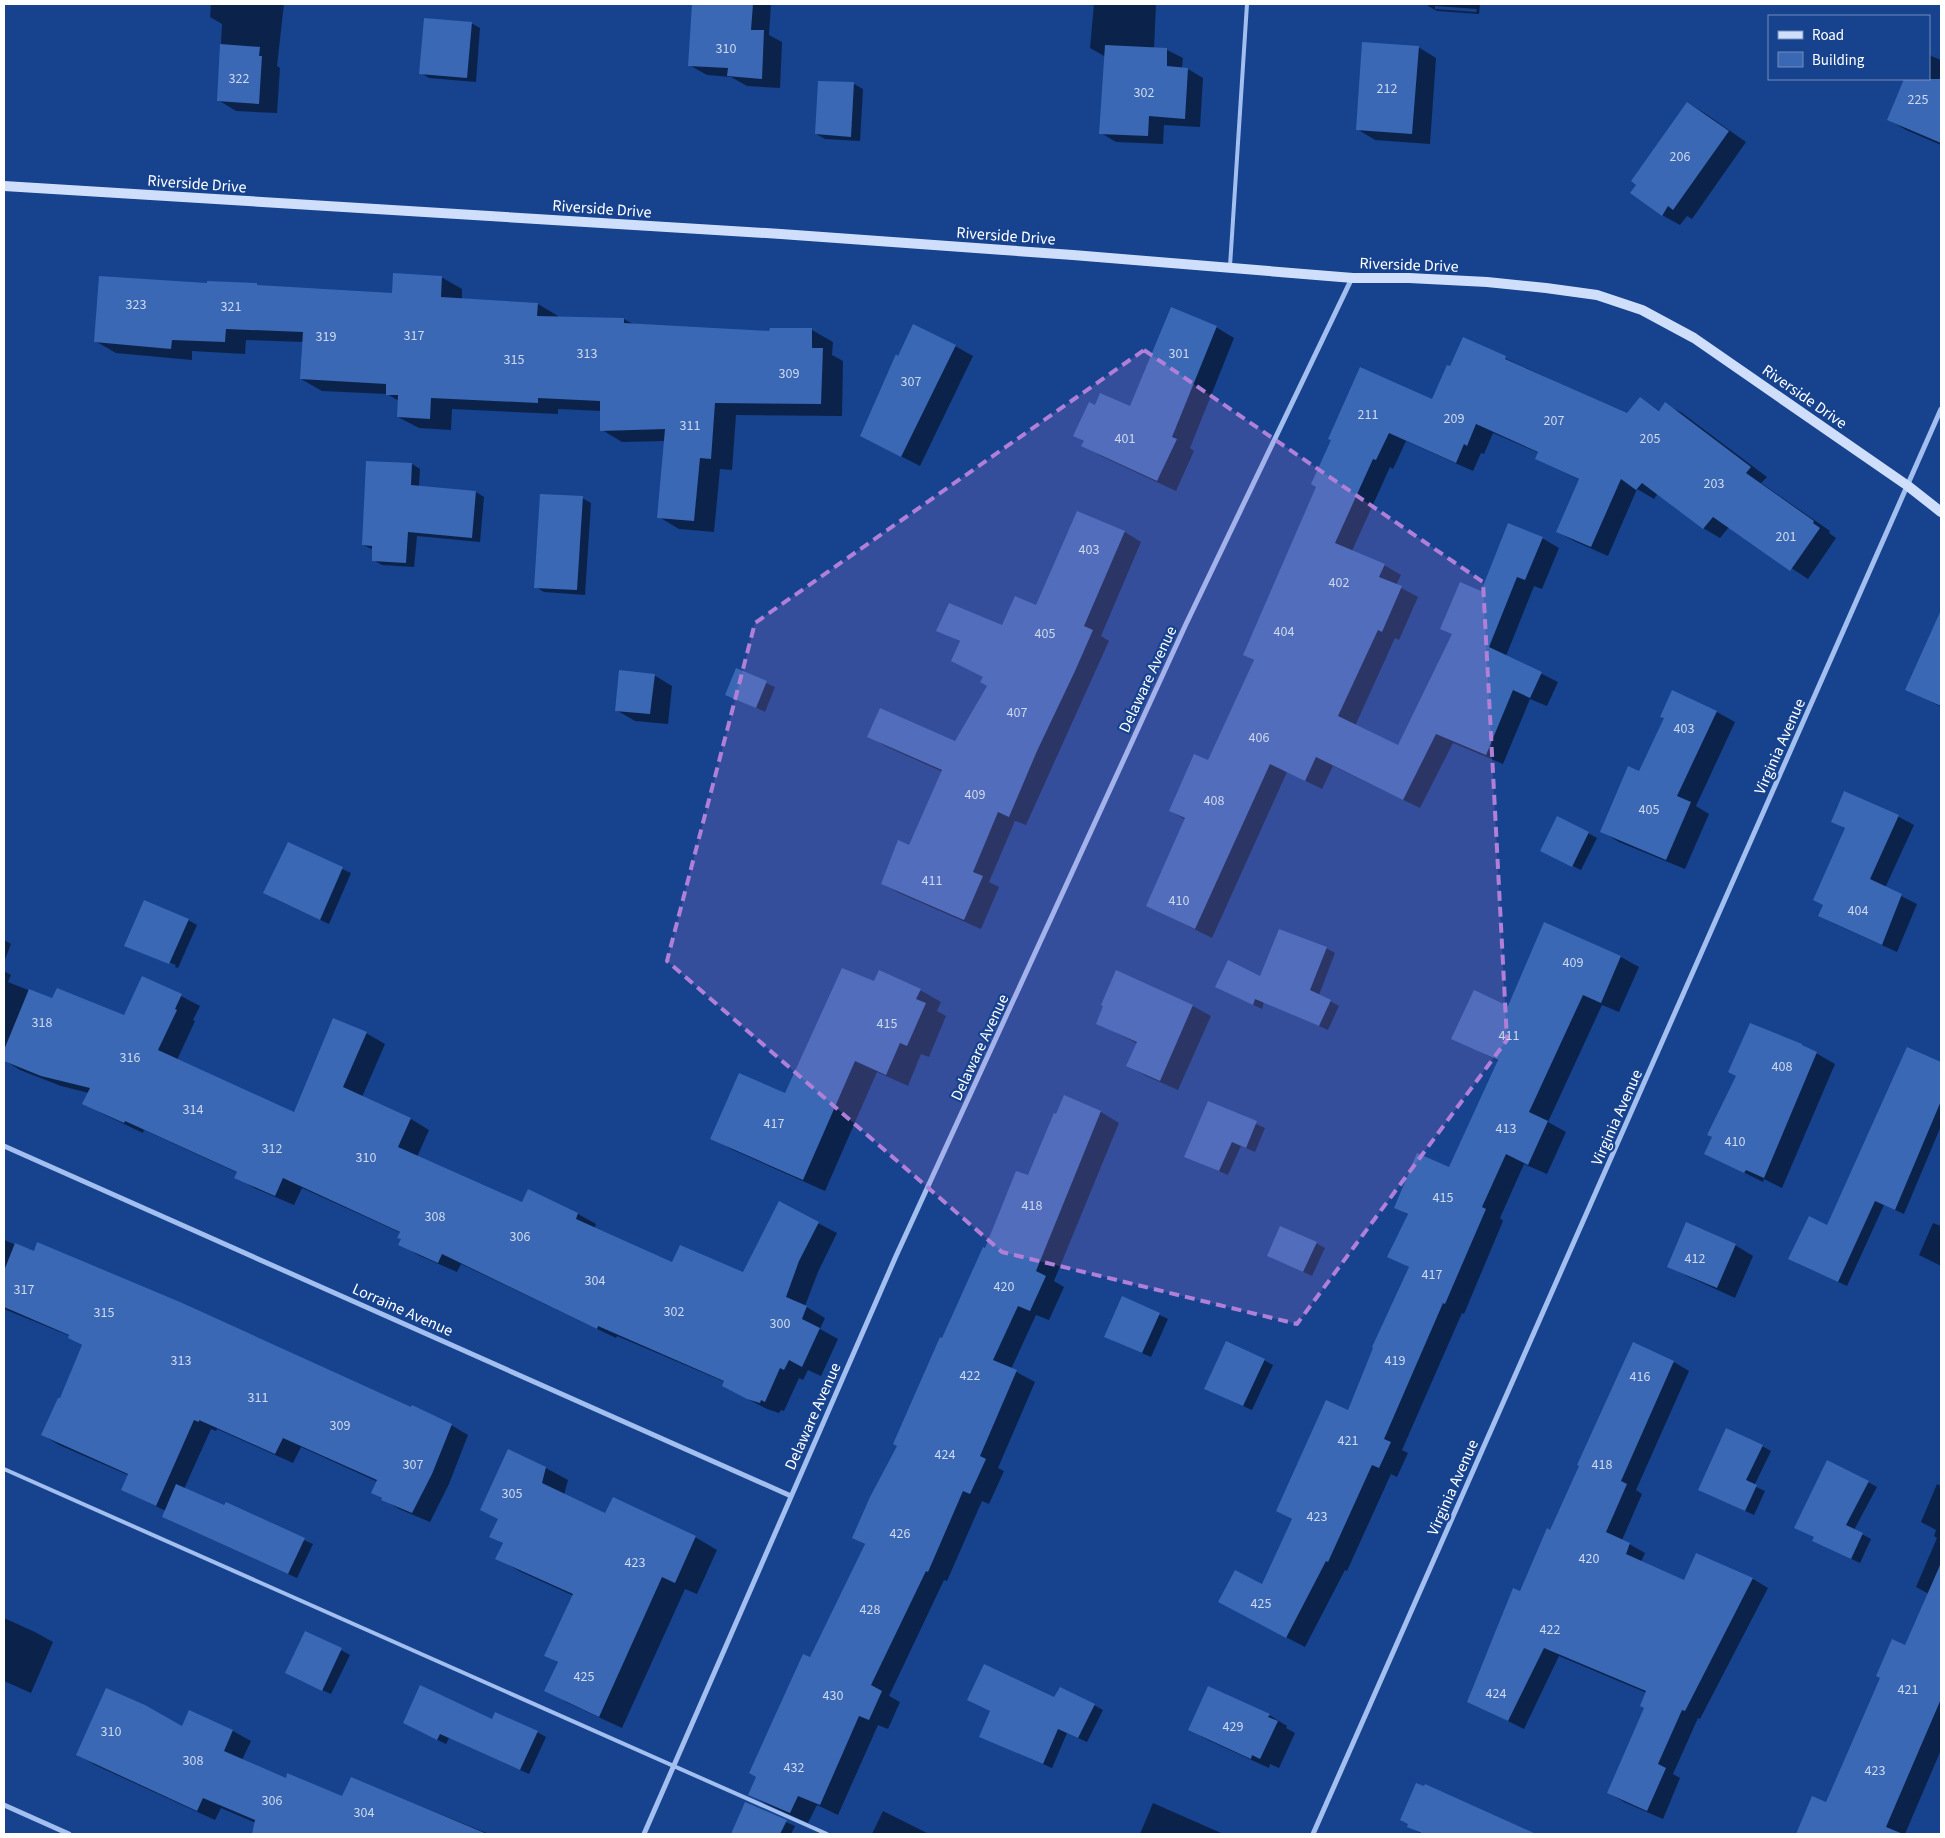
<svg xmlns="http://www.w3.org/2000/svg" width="1945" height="1838" font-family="'Source Sans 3',sans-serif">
<rect width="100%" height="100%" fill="#16428e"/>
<path fill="#0007" fill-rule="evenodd" d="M211 4H284L277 66 280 68 277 113 236 111 218 100 222 24 210 17Z
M693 4H771L769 35 782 42 780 88 747 86 731 77 707 75 689 65Z
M1094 4H1156L1154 49 1167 50 1183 58 1182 68 1188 69 1203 78 1200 127 1164 125 1163 144 1116 142 1101 133 1106 57 1090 48Z
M1428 4H1480L1479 14 1437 11 1428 6ZM1435 6 1477 9 1476 12 1435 9Z
M471 23 480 28 476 82 429 78 421 73Z
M1418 47 1436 58 1430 144 1375 140 1357 129Z
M1929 55 1941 60V145L1906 130 1888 119 1905 79H1929Z
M819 82 854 84 863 89 860 141 825 139 816 134Z
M1688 103 1706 114 1746 142 1692 219 1687 216 1680 225 1662 215Z
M441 277 462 289V300L538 304 558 316V318L624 319 633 324 771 333 812 330 833 342 832 355 843 361 842 416 736 415 732 470 720 469 714 532 679 529 659 517 665 441 622 442 602 430V411L558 409V414L452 409 451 430 419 428 398 417 399 401 387 394 322 391 301 379 304 342 246 340 245 354 192 351V360L116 353 95 341 208 285V282L393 295Z
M1216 327 1234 338 1190 448 1194 451 1176 491 1101 456 1083 445 1085 442 1075 436 1095 406 1130 408Z
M1463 339 1628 415 1640 398 1660 411 1665 404 1682 413 1767 477 1761 483 1830 531 1829 533 1836 538 1808 579 1729 527 1720 538 1703 528 1658 493 1654 499 1637 489 1608 556 1574 541 1557 532 1580 480 1536 459 1539 453 1493 433 1484 454 1481 453 1473 471 1406 441 1393 469 1390 467 1352 551 1384 565 1401 575 1396 585 1418 597 1399 640 1395 638 1355 726 1398 747 1453 634 1442 628 1542 538 1559 548 1542 589 1534 586 1506 656 1558 682 1547 706 1530 699 1503 764 1453 743 1420 808 1333 766 1322 789 1287 772 1212 938 1148 906 1186 820 1170 811 1208 762 1255 661 1244 655 1318 487 1313 484 1432 401 1451 368Z
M955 346 973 356 920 466 861 436 899 358Z
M412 464 420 469 419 487 476 492 484 497 480 542 417 536 414 567 382 565 373 560 374 550 363 545Z
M582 498 591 503 585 595 544 592 536 587Z
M1078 512 1125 532 1141 542 1101 636 1109 641 1026 825 1015 821 989 882 999 887 981 929 899 893 882 884 910 846 943 772 885 746 869 736 956 742 988 686 984 677 953 661 961 642 938 630 1002 627 1037 607Z
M1940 616 1941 617V707L1907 689Z
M737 670 775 687 765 712 726 694Z
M654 675 672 686 668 724 635 721 616 710Z
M1717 712 1735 722 1696 806 1709 814 1685 869 1619 842 1601 831 1640 773Z
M1844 793 1899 817 1914 825 1885 888 1917 904 1897 952 1835 924 1820 916 1846 829 1833 821Z
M1588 833 1597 838 1581 870 1550 855Z
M288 844 351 873 329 924 273 898Z
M188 920 197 925 178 968 175 967 176 965 125 945Z
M1545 924 1621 957 1639 967 1619 1012 1602 1005 1548 1122 1566 1132 1547 1174 1524 1164 1500 1218 1503 1221 1464 1314 1462 1313 1402 1450 1408 1453 1397 1477 1391 1474 1347 1571 1345 1570 1305 1647 1238 1612 1263 1585 1293 1520 1278 1511 1348 1411 1410 1268 1389 1256 1409 1215 1395 1208 1450 1169 1498 1061 1453 1038 1508 1007Z
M4 940 11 944 4 962Z
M1326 948 1335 953 1319 995 1339 1006 1328 1030 1264 1002 1262 1009 1226 992 1261 978Z
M4 971 11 975 8 982 53 1000 125 1016 181 996 200 1006 193 1020 195 1021 177 1060 295 1113 366 1033 385 1044 362 1097 411 1119 429 1130 417 1157 522 1203 528 1191 578 1214 596 1224 594 1229 673 1264 743 1274 779 1203 837 1233 818 1272 805 1306 825 1318 820 1329 838 1339 821 1376 808 1370 803 1380 799 1378 784 1411 781 1410 779 1413 767 1409 742 1396 725 1382 617 1336 616 1338 461 1264 457 1272 418 1255 400 1244 402 1239 401 1233 302 1188 294 1205 254 1188 236 1177 238 1173 144 1130 143 1133 103 1114 84 1103 89 1093 61 1086 20 1070 4 1060Z
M1117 972 1193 1006 1211 1016 1178 1090 1146 1076 1128 1066 1138 1044 1097 1023Z
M875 982 920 990 941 1002 937 1011 946 1016 929 1057 921 1054 908 1086 877 1072 825 1191 733 1150 712 1138 786 1094Z
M1802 1045 1835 1064 1782 1188 1764 1179 1763 1182 1705 1153Z
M1908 1049 1941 1063V1126L1904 1214 1884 1205 1847 1286 1799 1264 1827 1226Z
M1065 1097 1101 1112 1119 1123 1054 1281 1064 1287 1049 1320 1036 1315 1011 1369 1035 1382 998 1468 1004 1471 989 1504 982 1501 947 1581 944 1580 889 1696 900 1702 888 1729 878 1725 838 1815 817 1805 808 1823 768 1805 750 1794 811 1659 866 1545 854 1538 899 1446 942 1340 986 1249 1029 1177Z
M1209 1102 1265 1128 1255 1152 1241 1146 1228 1175 1186 1157Z
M1933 1223 1941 1226V1266L1919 1255Z
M4 1240 451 1425 468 1435 449 1484 430 1522 399 1509 373 1493 378 1482 301 1447 293 1463 217 1429 216 1431 211 1429 184 1489 313 1544 297 1578 173 1522 164 1517 166 1511 122 1490 128 1475 59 1445 43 1435 60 1400 83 1346 69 1338 70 1336 4 1309Z
M1316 1243 1325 1248 1312 1276 1268 1256Z
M1735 1245 1753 1256 1735 1298 1687 1276 1669 1266Z
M1123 1297 1168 1319 1151 1357 1114 1341Z
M1264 1360 1273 1365 1252 1410 1214 1393Z
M1674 1362 1689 1371 1636 1490 1642 1494 1622 1540 1645 1553 1641 1562 1685 1582 1696 1554 1753 1579 1768 1588 1700 1719 1698 1718 1673 1774 1680 1778 1663 1819 1624 1802 1609 1793 1646 1708 1647 1693 1559 1656 1524 1729 1468 1701 1551 1531Z
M1762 1446 1771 1451 1754 1486 1765 1491 1754 1515 1700 1490Z
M546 1468 568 1480 564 1495 606 1515 695 1537 717 1550 697 1594 685 1589 622 1728 568 1703 546 1690 559 1663 546 1656 574 1596 519 1571 497 1558 504 1544 491 1536Z
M1868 1482 1877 1487 1854 1530 1871 1539 1860 1563 1813 1541Z
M1937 1484 1941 1486V1750L1905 1834H1797L1813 1798 1827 1803 1905 1647 1929 1594 1916 1587 1937 1538 1934 1536 1936 1530 1921 1522Z
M4 1618 35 1632 53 1642 31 1693 4 1681Z
M341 1650 350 1655 331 1694 295 1678Z
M1209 1688 1269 1715 1287 1726 1286 1728 1295 1733 1279 1768 1270 1764 1269 1768 1208 1740 1190 1730Z
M1055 1699 1094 1705 1103 1710 1087 1742 1067 1733 1052 1768 980 1737Z
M190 1711 233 1731 251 1741 242 1760 286 1779 343 1798 351 1778 489 1834H282L221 1808 215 1820 95 1765 77 1754 182 1728Z
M493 1721 537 1732 546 1737 529 1774 449 1738 446 1744 413 1728Z
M1153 1803 1221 1833 1223 1834H1140Z
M746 1804 795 1826 791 1834H732Z
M883 1811 929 1834H931H872Z
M1408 1827 1524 1832 1523 1834H1422Z"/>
<path fill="#3a68b5" d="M692 4H753L751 30H764L762 79 727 76 728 68 688 66Z
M424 18 472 22 467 78 419 74Z
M1362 42 1419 46 1412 134 1356 130Z
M220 44 260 47 259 56H262L259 104 217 101Z
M1105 45 1167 48V66L1188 68 1185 119 1149 116 1148 136 1099 134Z
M1904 79H1941V143L1887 120Z
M818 81 854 82 851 137 815 134Z
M1687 102 1729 131 1673 210 1668 206 1662 216 1630 193 1636 185 1631 181Z
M393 273 442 276 441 297 538 303 537 316 624 318V323L769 331 770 328H812V348H823L821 404 715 403 711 459 700 458 694 521 657 518 665 429 600 431V401L538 398V403L431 398 430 419 397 417 398 395H386V384L300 379 303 332 226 329 225 342 172 340 171 349 94 342 99 276 207 283V281L257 283V285L392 293Z
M1171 307 1217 326 1172 437 1177 439 1157 481 1081 446 1084 441 1073 436 1089 402 1095 405 1100 393 1130 406Z
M913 324 956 345 901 457 860 436 896 354 898 356Z
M1463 337 1506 356 1505 359 1627 413 1640 397 1659 411 1665 402 1751 467 1746 473 1814 521 1813 523 1820 528 1790 571 1713 517 1703 529 1642 483 1636 490 1621 479 1591 547 1556 532 1579 479 1535 459 1538 452 1476 424 1467 446 1464 444 1456 463 1389 433 1376 460 1373 459 1335 543 1385 564 1379 577 1402 586 1382 632 1378 630 1338 716 1398 745 1452 634 1440 629 1460 582 1481 591 1508 523 1543 537 1525 580 1517 577 1489 647 1542 672 1530 698 1513 690 1486 755 1436 734 1403 800 1316 757 1305 781 1270 764 1195 929 1146 906 1185 818 1169 811 1194 754 1208 760 1254 660 1243 655 1316 487 1311 484 1331 440 1328 439 1360 367 1432 399 1447 365 1450 366Z
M366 461 412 463 411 485 476 491 472 538 408 532 406 563 372 561V546L362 545Z
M540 494 583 496 577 590 534 588Z
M1077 511 1125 531 1084 626 1093 630 1075 671 1037 751 1009 817 998 812 973 872 983 876 964 920 881 884 898 840 909 845 942 770 867 737 880 708 955 741 987 686 980 682 983 677 951 661 960 641 936 631 949 603 1002 625 1015 596 1036 605Z
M1941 610V706L1905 690Z
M736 668 767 681 756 708 725 695Z
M619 670 655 674 650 714 615 711Z
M1672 690 1717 711 1677 796 1691 802 1666 860 1600 832 1628 766 1639 771 1664 718 1660 717Z
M1844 791 1899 815 1870 879 1902 894 1882 945 1818 916 1823 905 1813 900 1845 828 1831 822Z
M1557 816 1589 832 1572 867 1540 851Z
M288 842 343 867 320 920 263 893Z
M144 900 189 919 169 964 124 946Z
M1544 922 1621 956 1601 1003 1583 995 1529 1112 1548 1121 1528 1165 1506 1154 1482 1207 1486 1209 1445 1304 1443 1303 1384 1439 1391 1442 1379 1468 1372 1465 1328 1562 1326 1561 1286 1638 1218 1602 1235 1570 1262 1584 1292 1519 1276 1511 1326 1400 1348 1410 1373 1348 1372 1347 1409 1267 1387 1257 1408 1214 1394 1208 1417 1153 1449 1167 1498 1060 1451 1039 1474 990 1508 1006Z
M1279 929 1327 947 1310 990 1331 1000 1319 1026 1255 999 1253 1005 1215 987 1228 960 1260 976Z
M842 968 874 981 879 970 921 989 916 999 926 1003 907 1046 900 1043 886 1075 855 1061 803 1180 710 1139 739 1073 785 1093Z
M1116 970 1193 1005 1160 1081 1126 1066 1137 1042 1096 1024 1103 1006 1101 1005Z
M142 976 182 994 175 1009 177 1010 158 1050 294 1112 333 1018 367 1032 343 1087 411 1118 398 1147 522 1202 528 1189 578 1213 576 1219 672 1262 680 1245 743 1272 779 1201 819 1222 799 1261 786 1297 807 1306 802 1319 820 1328 802 1367 789 1360 784 1370 780 1368 765 1402 761 1400 760 1403 747 1399 722 1386 724 1381 598 1326 597 1329 442 1254 438 1263 398 1245 401 1239 397 1238 400 1232 283 1178 275 1196 234 1178 237 1172 125 1121 124 1123 82 1104 90 1088 41 1076 4 1061V1050L29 989 52 998 57 988 124 1015Z
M1750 1023 1802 1044V1045L1817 1052 1764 1178 1746 1170 1744 1173 1704 1154 1712 1137 1707 1135 1736 1076 1728 1072Z
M1907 1047 1941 1062V1101L1895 1210 1875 1201 1838 1282 1788 1259 1809 1216 1827 1225Z
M1064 1095 1101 1111 1036 1271 1046 1276 1030 1311 1018 1306 993 1360 1017 1370 980 1456 986 1459 970 1494 963 1491 928 1572 926 1571 871 1685 882 1691 869 1720 859 1716 820 1805 798 1796 790 1813 748 1795 756 1777 749 1773 803 1654 810 1657 865 1544 852 1538 870 1497 897 1446 893 1444 940 1337 942 1338 983 1247 985 1248 1016 1171 1028 1175 1054 1113 1056 1114Z
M1208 1101 1257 1121 1246 1148 1232 1142 1219 1171 1184 1157Z
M1686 1222 1736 1244 1717 1288 1667 1267Z
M1280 1226 1317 1242 1303 1272 1267 1256Z
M37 1242 180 1302 411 1407 412 1405 452 1424 432 1474 412 1513 381 1500 382 1498 371 1493 377 1480 283 1438 275 1454 199 1420V1422L194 1420 156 1506 121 1490 128 1474 41 1435 58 1398H60L82 1345 68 1338 69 1335 4 1307V1271L15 1243 34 1251Z
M1122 1296 1160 1313 1142 1353 1104 1337Z
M1226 1341 1265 1359 1243 1406 1204 1389Z
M1633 1342 1674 1361 1621 1481 1627 1484 1606 1532 1630 1543 1626 1554 1684 1580 1696 1553 1753 1578 1685 1711 1682 1710 1658 1764 1666 1768 1647 1811 1607 1793 1644 1708 1640 1706 1646 1691 1544 1648 1508 1721 1467 1702 1513 1588 1520 1591 1547 1528 1550 1530 1579 1466 1577 1465Z
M1726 1428 1763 1445 1746 1480 1757 1485 1745 1511 1698 1490Z
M508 1449 546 1467 542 1483 605 1513 613 1497 696 1536 675 1583 662 1577 599 1717 544 1691 558 1662 544 1656 573 1594 495 1559 503 1543 489 1537 498 1519 480 1510Z
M1827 1460 1869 1481 1846 1525 1863 1533 1851 1559 1812 1541 1814 1537 1794 1528Z
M176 1484 224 1505 226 1502 305 1538 288 1574 162 1517Z
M1941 1563V1699L1886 1827 1903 1834H1796L1812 1796 1826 1802 1880 1678 1876 1676 1892 1639 1905 1645Z
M305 1631 342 1648 322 1691 285 1673Z
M984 1664 1054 1697 1060 1687 1095 1704 1078 1738 1058 1729 1043 1764 979 1737 990 1711 967 1700Z
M420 1685 492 1719 495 1712 538 1731 520 1770 440 1734 437 1740 403 1723Z
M1208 1686 1270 1714 1268 1717 1278 1721 1260 1759 1252 1755 1251 1759 1188 1730Z
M106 1688 145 1705 182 1726 189 1710 233 1730 224 1751 286 1778 287 1773 342 1796 351 1777 487 1834H252L255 1820 203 1798 197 1811 76 1755Z
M1416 1783 1424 1786 1425 1784 1536 1834H1424L1407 1827 1408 1824 1400 1820Z
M745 1802 787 1820 780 1834H731Z"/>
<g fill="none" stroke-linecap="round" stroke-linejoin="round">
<path stroke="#a2bff0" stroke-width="4" d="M1230 266 1247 4
M4 1469 827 1834"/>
<path stroke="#a2bff0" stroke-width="5" d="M4 1146 791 1496
M4 1805 69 1834
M644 1834 896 1256 1186 624 1352 278
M1313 1834 1941 409"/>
<path stroke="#cfdffb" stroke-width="10" d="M4 186 781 234 1073 255 1353 278H1409L1487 282 1546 288 1597 295 1642 310 1694 338 1908 486 1941 512"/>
</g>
<path fill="#b080d9" fill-opacity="0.2" stroke="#b080d9" stroke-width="4" stroke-dasharray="10 6" stroke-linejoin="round" d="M1144 350 1483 582 1507 1040 1297 1324 1002 1252 667 961 755 623Z"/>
<g text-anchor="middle" stroke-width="4.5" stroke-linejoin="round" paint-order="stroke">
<g font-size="14" fill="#ced9ec">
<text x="726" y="53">310</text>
<text x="239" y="83">322</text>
<text x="1387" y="93">212</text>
<text x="1144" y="97">302</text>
<text x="1918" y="104">225</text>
<text x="1680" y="161">206</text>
<text x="136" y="309">323</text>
<text x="231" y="311">321</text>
<text x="414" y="340">317</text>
<text x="326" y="341">319</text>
<text x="587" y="358">313</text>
<text x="1179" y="358">301</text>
<text x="514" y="364">315</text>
<text x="789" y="378">309</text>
<text x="911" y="386">307</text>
<text x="1368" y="419">211</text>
<text x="1454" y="423">209</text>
<text x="1554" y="425">207</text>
<text x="690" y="430">311</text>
<text x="1125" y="443">401</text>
<text x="1650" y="443">205</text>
<text x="1714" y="488">203</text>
<text x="1786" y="541">201</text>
<text x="1089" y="554">403</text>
<text x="1339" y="587">402</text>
<text x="1284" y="636">404</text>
<text x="1045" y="638">405</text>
<text x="1017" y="717">407</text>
<text x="1684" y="733">403</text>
<text x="1259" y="742">406</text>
<text x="975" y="799">409</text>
<text x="1214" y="805">408</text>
<text x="1649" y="814">405</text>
<text x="932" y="885">411</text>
<text x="1179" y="905">410</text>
<text x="1858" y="915">404</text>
<text x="1573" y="967">409</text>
<text x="42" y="1027">318</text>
<text x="887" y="1028">415</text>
<text x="1509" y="1040">411</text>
<text x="130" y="1062">316</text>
<text x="1782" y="1071">408</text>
<text x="193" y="1114">314</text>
<text x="774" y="1128">417</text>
<text x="1506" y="1133">413</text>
<text x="1735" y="1146">410</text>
<text x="272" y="1153">312</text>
<text x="366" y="1162">310</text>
<text x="1443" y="1202">415</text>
<text x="1032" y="1210">418</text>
<text x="435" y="1221">308</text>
<text x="520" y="1241">306</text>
<text x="1695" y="1263">412</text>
<text x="1432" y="1279">417</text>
<text x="595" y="1285">304</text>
<text x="1004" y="1291">420</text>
<text x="24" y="1294">317</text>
<text x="674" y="1316">302</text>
<text x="104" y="1317">315</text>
<text x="780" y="1328">300</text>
<text x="181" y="1365">313</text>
<text x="1395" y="1365">419</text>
<text x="970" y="1380">422</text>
<text x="1640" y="1381">416</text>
<text x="258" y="1402">311</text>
<text x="340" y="1430">309</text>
<text x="1348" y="1445">421</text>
<text x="945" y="1459">424</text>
<text x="413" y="1469">307</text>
<text x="1602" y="1469">418</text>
<text x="512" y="1498">305</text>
<text x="1317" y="1521">423</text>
<text x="900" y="1538">426</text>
<text x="1589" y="1563">420</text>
<text x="635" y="1567">423</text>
<text x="1261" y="1608">425</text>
<text x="870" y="1614">428</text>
<text x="1550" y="1634">422</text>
<text x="584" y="1681">425</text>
<text x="1908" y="1694">421</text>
<text x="1496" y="1698">424</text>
<text x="833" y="1700">430</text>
<text x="1233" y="1731">429</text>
<text x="111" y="1736">310</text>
<text x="193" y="1765">308</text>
<text x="794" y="1772">432</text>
<text x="1875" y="1775">423</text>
<text x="272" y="1805">306</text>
<text x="364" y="1817">304</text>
</g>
<g font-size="16" fill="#fff" stroke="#16428e">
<text transform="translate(197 183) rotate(4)" y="6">Riverside Drive</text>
<text transform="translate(602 208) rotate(4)" y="6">Riverside Drive</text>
<text transform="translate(1006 235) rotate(4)" y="6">Riverside Drive</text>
<text transform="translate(1409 264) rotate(2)" y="6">Riverside Drive</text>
<text transform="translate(1805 396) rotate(35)" y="6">Riverside Drive</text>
<text transform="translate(1147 679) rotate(-65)" y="6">Delaware Avenue</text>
<text transform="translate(1779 746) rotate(-66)" y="6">Virginia Avenue</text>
<text transform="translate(979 1047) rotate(-65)" y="6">Delaware Avenue</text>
<text transform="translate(1616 1117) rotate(-66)" y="6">Virginia Avenue</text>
<text transform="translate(403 1309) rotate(24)" y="6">Lorraine Avenue</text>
<text transform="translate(812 1416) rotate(-66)" y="6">Delaware Avenue</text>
<text transform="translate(1452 1487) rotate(-66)" y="6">Virginia Avenue</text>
</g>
</g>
<rect width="1945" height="1838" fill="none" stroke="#ffffff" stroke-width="10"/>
<rect x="1768" y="15" width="162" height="65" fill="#16428e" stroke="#738ebb"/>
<rect x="1778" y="31" width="25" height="8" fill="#cfdffb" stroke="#738ebb"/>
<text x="1812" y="40" font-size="15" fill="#ffffff">Road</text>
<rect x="1778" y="52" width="25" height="15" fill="#3a68b5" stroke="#738ebb"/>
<text x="1812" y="65" font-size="15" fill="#ffffff">Building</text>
</svg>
